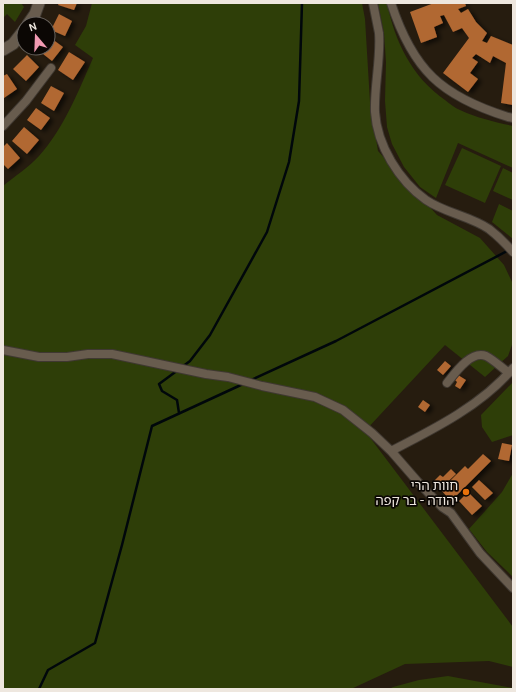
<svg xmlns="http://www.w3.org/2000/svg" width="516" height="692" font-family="Karla,'Noto Sans Hebrew',sans-serif">
<defs>
<filter id="shadow"><feDropShadow dx="4" dy="2.5" stdDeviation="2" flood-color="#0009"/></filter>
</defs>
<rect width="100%" height="100%" fill="#261c0f"/>
<path fill="#2e3e08" d="M3 3H21L24 7 15 22 7 14 3 18Z
M92 3H362L365 19 370 102 378 151 437 215 480 238 504 265 513 284V342L508 356 485 377 445 345 365 431 513 627V667L489 661 405 664 351 689H3V186C15 176 29 167 39 156 64 128 78 92 93 58L75 45 86 26Z
M378 3H387C395 42 412 77 445 100 450 104 455 108 460 110 477 118 495 122 513 126V168L458 143 436 198 420 187 404 167 392 144 387 127 385 101 386 62 384 33Z
M462 148 501 166 485 203 445 185Z
M503 168 513 173V200L493 191Z
M499 204 513 211V239L492 222Z
M513 382V435L492 442 482 427 481 415Z
M513 470V577L487 552 469 529 502 492 513 473Z
M448 676 513 688V689H389L393 687 419 680Z"/>
<g fill="none" stroke-linecap="round" stroke-linejoin="round">
<path stroke="#00070b" stroke-width="2.5" d="M182 367 190 361 210 335 267 232 289 162 299 101 302 3
M178 370 159 384 162 391 177 400 179 413
M249 381 336 341 509 250
M39 689 48 670 95 643 122 545 152 426 243 384"/>
</g>
<path fill="#b16833" filter="url(#shadow)" d="M59 3H77L74 10 58 5Z
M434 3H465L466 6 458 9 461 13 468 9 476 22 487 33 482 41 487 43 491 36 513 45V105L501 103 506 63 493 56 490 63 476 54 472 58 478 62 470 73 478 79 468 92 443 73 469 38 462 28 453 32 444 15 440 16 443 23 434 27 437 37 421 43 410 12Z
M59 14 72 21 65 36 51 30Z
M48 36 63 47 52 61 38 50 40 48H48Z
M69 52 85 62 73 80 58 70Z
M27 55 39 67 26 81 13 69Z
M7 74 17 89 4 98 3 96V76Z
M51 86 64 93 54 111 41 103Z
M36 108 50 118 41 130 27 120Z
M24 127 39 140 27 154 12 141Z
M7 143 20 158 8 169 3 164V147Z
M445 361 451 366 443 375 437 370Z
M458 375 466 380 460 389 455 386 457 382 455 380Z
M423 400 430 405 425 412 418 407Z
M502 443 512 445 509 461 498 459Z
M483 454 491 461 451 501 441 490 465 466 468 469Z
M451 469 456 474 439 490 432 483 440 475 443 477Z
M479 480 493 493 485 500 472 487Z
M468 492 482 506 472 515 459 501Z"/>
<g fill="none" stroke-linecap="round" stroke-linejoin="round">
<defs>
<path id="street" d="M373 3C375 13 377 23 379 33 381 59 374 86 375 112 377 145 399 181 426 200 445 213 470 216 489 229 498 236 506 244 513 252
M391 3C413 70 441 96 508 117L513 118
M3 126 26 101 51 68
M3 350 39 357H67L88 354H112L206 374 228 377 262 386 315 397 343 410 372 433 391 451 418 482 442 507 451 513 480 553 513 588
M447 383C455 373 471 350 486 356 494 360 502 368 509 373
M391 451C434 429 482 405 513 368"/>
<path id="secondary" d="M28 24 35 14 39 3
M3 50 13 44 24 30"/>
</defs>
<use href="#street" stroke="#3f3831" stroke-width="10"/>
<use href="#secondary" stroke="#3f3831" stroke-width="13"/>
<use href="#street" stroke="#685c4e" stroke-width="8"/>
<use href="#secondary" stroke="#685c4e" stroke-width="11"/>
</g>
<circle fill="#e8710a" stroke="#0b0704" stroke-width="1.5" cx="466" cy="492" r="4"/>
<g text-anchor="middle" stroke-width="3.5" stroke-linejoin="round" paint-order="stroke">
<g font-size="13" fill="#eee7df" stroke="#0b0704" text-anchor="end">
<text x="458" y="490">חוות הרי<tspan x="458" dy="15">יהודה - בר קפה</tspan></text>
</g>
</g>
<rect width="516" height="692" fill="none" stroke="#eee7df" stroke-width="8"/>
<g transform="translate(36 36) rotate(341)"><circle r="19" fill="#0b0704" stroke="#66615c"/>
<path d="M0-3L7 15L0 10L-7 15Z" fill="#f19ab2"/>
<text y="-6" font-size="11" font-weight="bold" text-anchor="middle" fill="#eee7df">N</text>
</g>
</svg>
